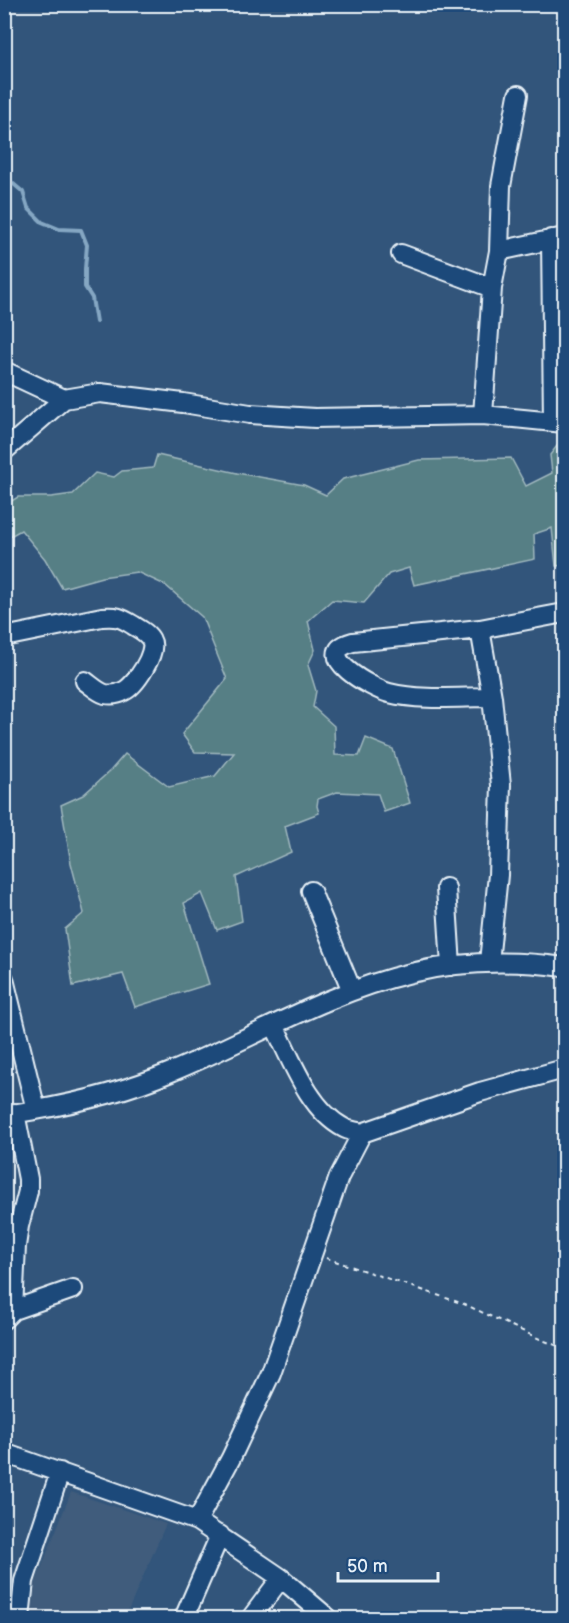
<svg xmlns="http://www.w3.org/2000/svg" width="569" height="1623" font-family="'Balsamiq Sans',sans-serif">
<rect width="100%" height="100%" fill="#32557b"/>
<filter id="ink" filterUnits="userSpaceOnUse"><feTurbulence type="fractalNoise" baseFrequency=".0167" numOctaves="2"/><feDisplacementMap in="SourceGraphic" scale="12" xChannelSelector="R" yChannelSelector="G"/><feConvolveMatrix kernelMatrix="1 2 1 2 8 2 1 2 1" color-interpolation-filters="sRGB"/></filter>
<g filter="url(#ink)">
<path fill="#3f5c7c" d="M71 1492 166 1524 125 1618H27V1604Z"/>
<path fill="#577f85" stroke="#a0b8be" stroke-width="1.5" d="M564 437V565L556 566 552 528 534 534 535 559 414 585 409 568 389 574 364 603 332 600 308 621 315 650 308 665 316 691 313 707 334 726 335 755 359 756 366 738 393 749 410 803 384 812 378 794 337 792 318 799 317 806 319 813 285 826 291 852 236 877 242 921 217 930 202 893 184 903 209 984 135 1007 123 974 73 986 65 929 84 913 71 863 61 805 83 795 111 770 125 754 169 787 215 776 234 753 195 752 182 734 227 679 202 617 165 585 137 572 102 577 62 588 45 559 21 530 5 539V505L18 497H51L73 494 95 473 114 477 122 471 153 468 157 455 237 473 304 485 326 495 343 479 419 460 511 458 526 486 552 473 550 455Z"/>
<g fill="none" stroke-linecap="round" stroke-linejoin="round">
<path stroke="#85a7c3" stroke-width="4" d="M4 176 23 192 28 208 42 222 59 229 81 230 87 245 85 269V287L92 298 96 322"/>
<defs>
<path id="minor" d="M551 239 553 422
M499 251 564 237
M401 254 492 288
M4 371 64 399
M64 399 100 393 183 403 250 414 315 418 483 415 564 423
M483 415 492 288 499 251 501 186 518 95
M4 451 64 399
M480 629 492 697 501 785 498 875 489 962
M4 637 102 617C117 616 120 617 133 625 139 629 148 633 151 640 158 652 135 686 124 691 119 694 111 695 105 694 98 692 91 685 85 681
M492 697C458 697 422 701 389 693 373 689 308 654 353 642L480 629 564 613
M446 888 451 966
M311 891 352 991
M4 979 36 1110
M274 1025C291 1059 309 1110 344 1128 349 1131 356 1131 362 1133L480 1092 564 1069
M4 1116C15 1113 25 1112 36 1110 82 1102 128 1090 171 1072 251 1039 326 993 411 973 461 961 513 960 564 967
M13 1310 73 1289
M4 1319 13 1310 16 1246 19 1226 28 1191V1179L15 1113
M4 1453 197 1521 281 1578 328 1618
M197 1521 231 1458 271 1373 339 1177 362 1133
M20 1618 24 1581 60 1472
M184 1618 220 1535
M251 1618 281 1578"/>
</defs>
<use href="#minor" stroke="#e8f1f8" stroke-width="22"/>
<path stroke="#e8f1f8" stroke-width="2" stroke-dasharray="4.5 4.5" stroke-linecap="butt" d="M326 1258 464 1304 542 1340 564 1348"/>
<use href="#minor" stroke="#1f4a7a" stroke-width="18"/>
</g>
</g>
<rect width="569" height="1623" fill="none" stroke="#1f4a7a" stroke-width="24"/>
<rect x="12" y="12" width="545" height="1599" fill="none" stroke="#e8f1f8" stroke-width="2" filter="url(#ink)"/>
<path d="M338 1572v9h100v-9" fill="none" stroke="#e8f1f8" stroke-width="3"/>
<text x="347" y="1572" font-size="18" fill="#e8f1f8" stroke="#1f4a7a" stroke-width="4.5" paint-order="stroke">50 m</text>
</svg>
